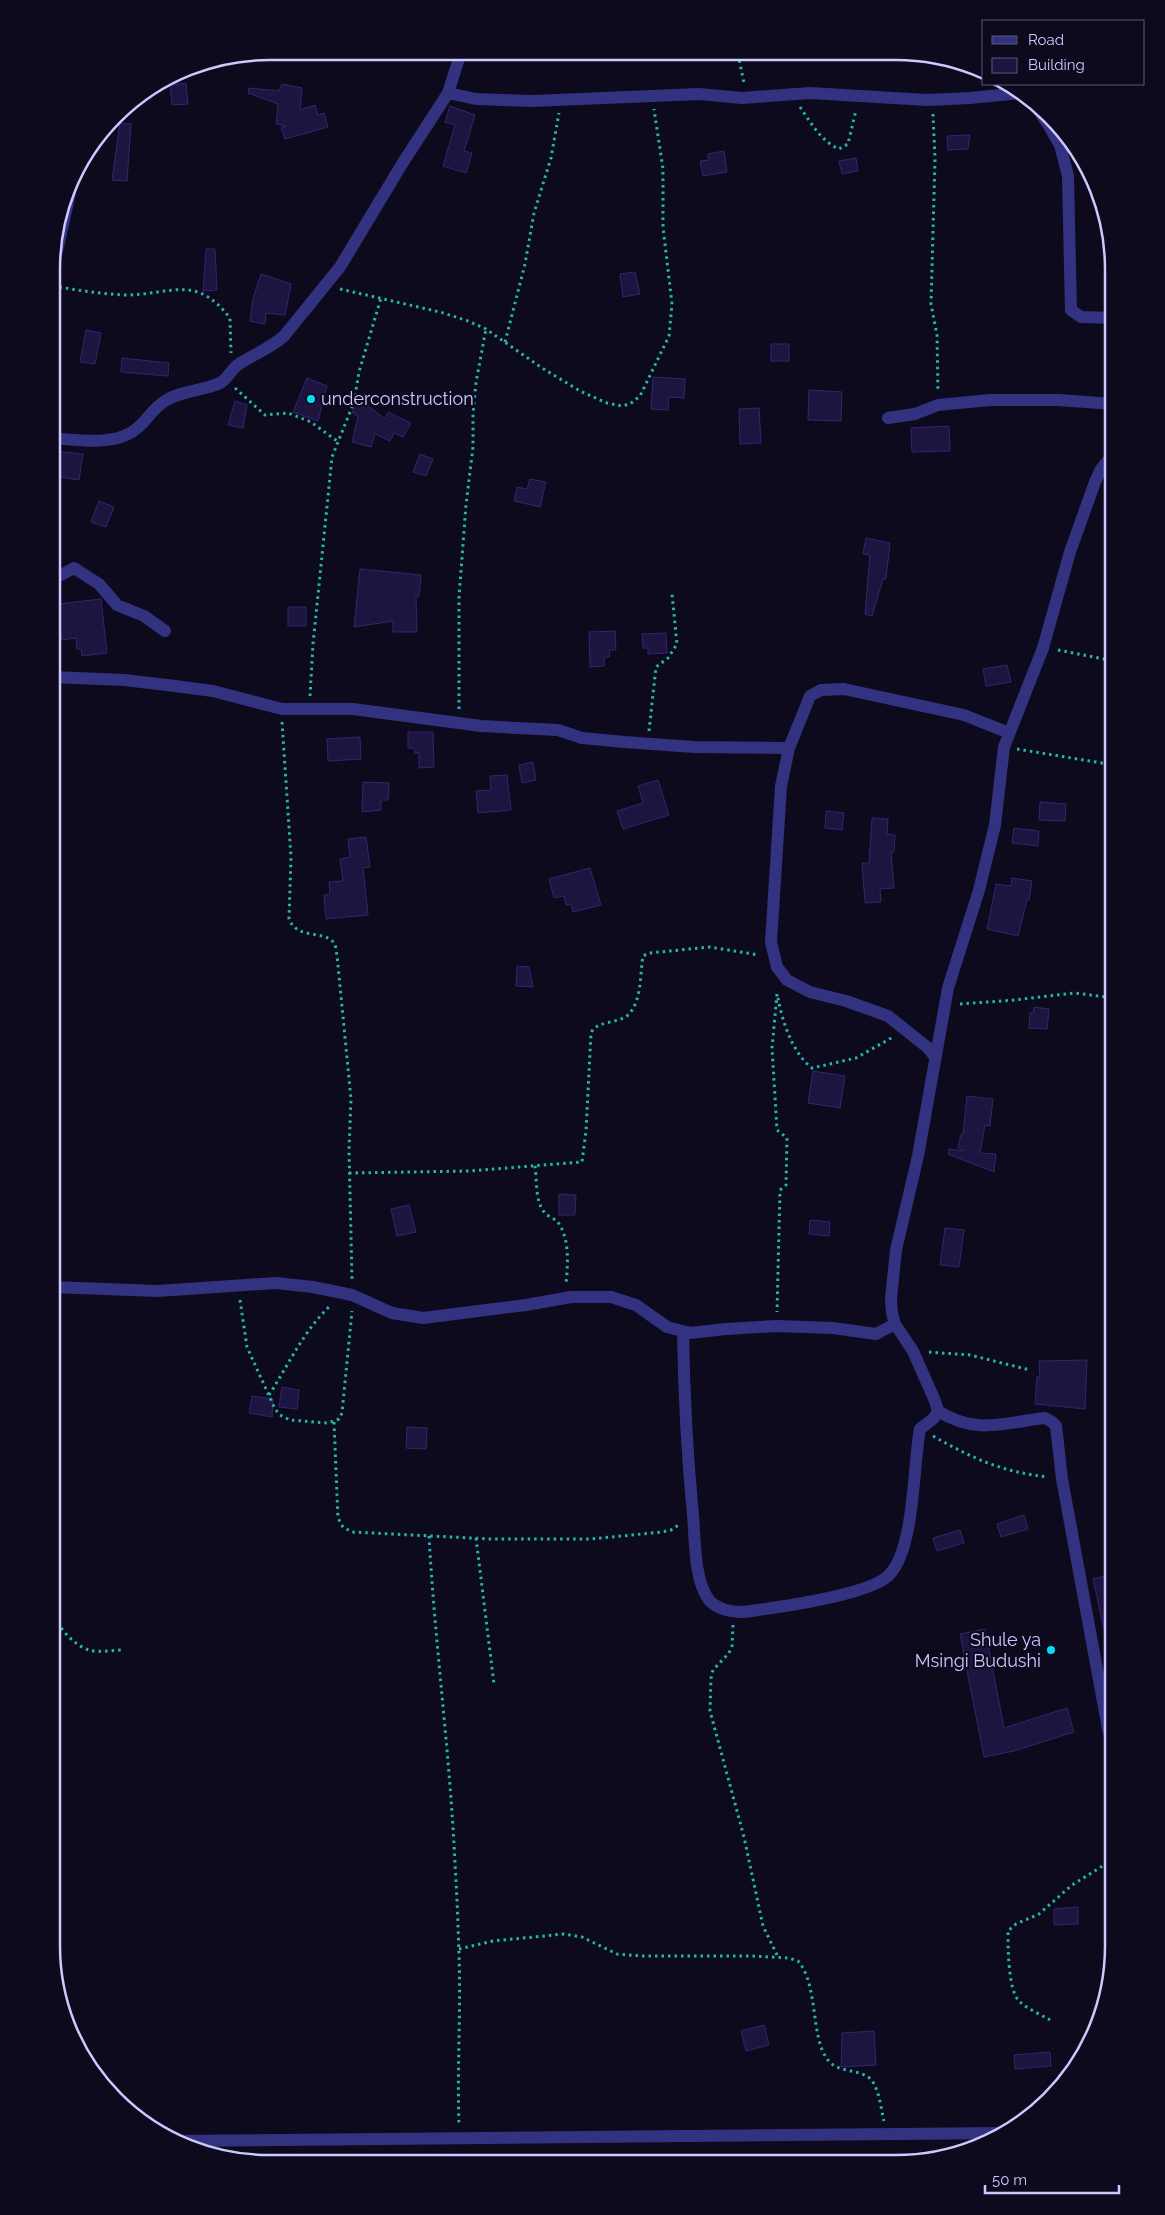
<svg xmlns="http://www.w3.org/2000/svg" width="1165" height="2215" font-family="Raleway,sans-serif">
<rect width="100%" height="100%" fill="#0d0a1e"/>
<path fill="#1d1540" stroke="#33256e" d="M186 83 188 104 172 105 170 85Z
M282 84 302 88 300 110 315 105 318 115 324 113 328 127 285 139 281 128 286 126 276 124 278 104 248 93 249 88 279 91Z
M450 106 475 115 464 151 472 153 466 173 443 166 455 125 445 122Z
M120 123 131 124 127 181 112 180Z
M970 135 968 149 948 150 947 136Z
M724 151 727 172 703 176 700 161 709 160 708 154Z
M856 158 858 171 842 174 839 161Z
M206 249H215L217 290 203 291Z
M635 272 640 294 623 297 620 274Z
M261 274 291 284 285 315 266 313 265 324 250 321 253 299Z
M86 330 101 333 95 364 80 362Z
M771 344H789V361H771Z
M122 358 169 363 168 376 121 372Z
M653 377 685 379 684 398 669 397 668 410 651 409Z
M307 378 327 386 318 421 293 412Z
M809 390 842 392 841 421 808 420Z
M361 400 385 419 388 412 411 423 403 437 394 433 390 441 375 434 371 447 352 442 358 417 352 412Z
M235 401 247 405 243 428 228 425Z
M759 408 761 443 740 444 739 409Z
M949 426 950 451 912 452 911 428Z
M53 451 83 454 79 480 53 476Z
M420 454 433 459 426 476 413 472Z
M530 479 546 482 540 507 514 501 517 487 527 489Z
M99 501 114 507 106 527 91 522Z
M866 538 890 543 886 579H883L872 616 865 614 870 555 863 554Z
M360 569 421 575 419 596H416L417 632H393V621L354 627Z
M101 599 107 653 82 656 81 649H77L76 638 62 640 58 604Z
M288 607H306V626H288Z
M615 631 616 650H609L610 656 604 658V666L590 667 589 632Z
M666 633 667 653 648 654V648H643L642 634Z
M1007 665 1011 682 986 686 983 669Z
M408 732H433L434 767 419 768V752L415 754 414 748H408Z
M360 737 361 759 328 761 327 739Z
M533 762 536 780 522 783 519 765Z
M507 775 511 810 478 813 476 791 491 790 490 776Z
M658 780 669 815 623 829 617 811 643 803 638 786Z
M363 782 389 783 388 800H381V810L362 812Z
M1040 802 1066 804 1065 821 1039 820Z
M826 811 844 813 842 830 825 828Z
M872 818 888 819 887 834 895 835 894 852H891L894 888 880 889 881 902 865 903 862 863H869Z
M1014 828 1039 831 1038 846 1012 843Z
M366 837 370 867 363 868 368 915 326 919 324 895 330 894 329 882 343 881 340 859 350 857 348 839Z
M590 868 601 905 573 912 571 904 566 905 564 896 554 898 549 879Z
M1012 878 1032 881 1029 900H1027L1018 936 987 929 996 884 1011 886Z
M517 966 529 967 533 987 516 986Z
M1034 1007 1049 1009 1047 1029 1029 1028 1030 1013H1033Z
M813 1071 845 1076 840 1108 808 1103Z
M967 1096 993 1099 990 1126 985 1125 980 1153 996 1154 994 1172 948 1154 949 1149 964 1151 958 1148 961 1134H963Z
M559 1194 576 1195 575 1215H559Z
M409 1205 416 1232 397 1236 391 1209Z
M810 1220 830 1222 829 1236 809 1234Z
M945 1228 964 1230 959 1267 940 1265Z
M1087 1360 1085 1409 1035 1404 1037 1377H1040L1039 1361Z
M282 1387 299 1390 297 1409 279 1407Z
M252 1396 273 1399 272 1417 249 1413Z
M407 1427 427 1428 426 1449 406 1448Z
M1024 1515 1028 1529 1001 1537 997 1524Z
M960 1530 964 1543 937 1551 933 1538Z
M1113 1574V1642L1107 1643 1093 1579Z
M985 1629 1004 1728 1067 1708 1074 1732 1014 1751 984 1757 960 1634Z
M1078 1907V1924L1054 1925V1909Z
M764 2025 769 2045 746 2051 741 2031Z
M874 2031 876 2065 841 2067 842 2033Z
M1050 2052 1051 2066 1015 2069 1014 2055Z"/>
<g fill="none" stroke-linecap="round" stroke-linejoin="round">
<path stroke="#24b6ab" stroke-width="3" stroke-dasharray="2.5 4" stroke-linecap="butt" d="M738 54 744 83
M800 107C811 123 821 141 839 149L848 144 856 110
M933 114 935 159 931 304 937 335 938 392
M53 286C77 290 101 294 125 295 171 295 195 273 230 318L231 353
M340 289 440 312 468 321 486 329 542 368 580 391 607 403 622 406 630 404 640 396 669 336 672 304 663 227V169L654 109
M505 342 525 264 534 213 551 158 559 113
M235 388 265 415 288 413 311 422 337 441
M1058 650 1114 661
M310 696 313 644 332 457 354 402 359 372 381 298
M459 709V597L466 505 473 447V414L476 382 486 329
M282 722 291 857 289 919C297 940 325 930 334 943 336 946 336 951 337 955L351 1099 349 1150 352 1280
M649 731 656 667 668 658 677 644 672 594
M1017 749 1114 765
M777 994 772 1048 777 1130 787 1138 786 1185 780 1190 777 1312
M778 998C782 1021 793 1054 812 1068L856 1058 893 1037
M960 1004 1015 1000 1075 993 1114 998
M535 1166C537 1179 535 1201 544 1212 547 1216 553 1218 557 1221 570 1237 568 1265 566 1283
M349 1173 469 1171 582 1162 586 1131 591 1033C596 1020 620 1024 629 1014 642 1000 640 973 643 956L649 953 710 947 759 955
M240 1300 247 1347 275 1409 280 1415 290 1420 328 1423 339 1419 342 1413 352 1311
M929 1352 970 1355 1030 1370
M269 1395C289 1364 304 1330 331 1305
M334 1422 338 1518 343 1527 352 1532 491 1539H591L662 1532 671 1530 680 1524
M933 1436C974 1459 1002 1472 1048 1477
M429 1536C435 1645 450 1754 455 1864 457 1894 458 1924 459 1954 461 2011 457 2068 459 2125
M476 1538 494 1684
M52 1611C57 1626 73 1645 89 1650 99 1653 114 1650 124 1650
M733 1625 732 1646 729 1653 713 1670 711 1678 710 1711 744 1837 763 1926 778 1957
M459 1949 493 1941 564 1934 582 1937 617 1954 641 1956H751L789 1958 798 1961C819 1985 810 2038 828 2060 839 2075 866 2067 874 2084 880 2095 881 2109 884 2121
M1050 2020C1040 2014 1027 2009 1019 2001 1008 1990 1008 1947 1008 1931L1016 1924 1039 1914 1072 1885 1101 1867 1113 1856"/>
<path stroke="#333281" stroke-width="12" d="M448 93 476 99 532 101 699 94 742 98 810 93 927 100 970 98 1021 93
M1032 100 1049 126 1060 145 1068 176 1071 310 1081 317 1114 318
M53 269 75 171
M888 418 915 414 938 405 990 400H1058L1114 404
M53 438C73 440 98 443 118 438 144 431 147 412 165 401 182 390 203 391 220 383 228 379 231 369 239 364 254 354 271 348 284 336L340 267 402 164 448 93 461 52
M53 570 59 576 74 568 99 584 117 605 144 616 165 631
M53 677 124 680 175 686 213 691 282 709H353L481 726 558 730 582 738 624 742 694 747 789 748
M936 1058 927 1047 888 1016 846 1001 810 992 787 980 777 967 771 942 775 880 781 786 789 748 810 696 821 690 844 689 964 715 1009 733
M52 1287 158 1291 276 1283 313 1287 352 1295 392 1313 423 1318 526 1305 571 1297H611L636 1305 667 1327 690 1333 726 1329 777 1326 833 1328 876 1334 895 1324
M683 1332C684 1393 687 1454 693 1515 695 1538 694 1581 709 1600 718 1610 731 1612 743 1612 774 1608 872 1595 890 1574 915 1546 913 1465 920 1429L934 1418 938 1411 935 1401 913 1351 895 1324 892 1313 891 1299 896 1250 918 1156 948 988 979 890 995 825 1004 747 1043 648 1070 552 1095 482 1101 469 1114 453
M938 1411C976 1435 1003 1423 1045 1418L1052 1422 1056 1426 1062 1479 1108 1729 1113 1745
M172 2141 1004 2133"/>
</g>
<g fill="#00dff3" stroke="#0d0a1e" stroke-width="2">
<circle cx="311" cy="399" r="5"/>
<circle cx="1051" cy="1650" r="5"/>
</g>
<g text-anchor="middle" stroke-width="4.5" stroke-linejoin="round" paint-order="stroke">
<g font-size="18" fill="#cdc8ff" stroke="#0d0a1e" text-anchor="start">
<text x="321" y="405">underconstruction</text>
<text x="1041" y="1646" text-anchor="end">Shule ya<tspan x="1041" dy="21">Msingi Budushi</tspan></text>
</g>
</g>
<path d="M0 0H1165V2215H0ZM269 60H896A209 209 0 0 1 1105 269V1946A209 209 0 0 1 896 2155H269A209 209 0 0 1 60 1946V269A209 209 0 0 1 269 60Z" fill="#0d0a1e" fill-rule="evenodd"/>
<path fill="none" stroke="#cdc8ff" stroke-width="2.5" d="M269 60H896A209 209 0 0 1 1105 269V1946A209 209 0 0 1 896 2155H269A209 209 0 0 1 60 1946V269A209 209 0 0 1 269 60Z"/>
<rect x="982" y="20" width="162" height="65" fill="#0d0a1e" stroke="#5a5678"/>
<rect x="992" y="36" width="25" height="8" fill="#333281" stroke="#5a5678"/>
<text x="1028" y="45" font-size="15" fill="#cdc8ff">Road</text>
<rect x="992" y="58" width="25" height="15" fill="#1d1540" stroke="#5a5678"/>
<text x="1028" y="70" font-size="15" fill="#cdc8ff">Building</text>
<path d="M985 2185v8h134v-8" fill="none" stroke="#cdc8ff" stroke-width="2.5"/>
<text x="992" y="2185" font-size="15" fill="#cdc8ff" stroke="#0d0a1e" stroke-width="4" paint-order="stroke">50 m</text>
</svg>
